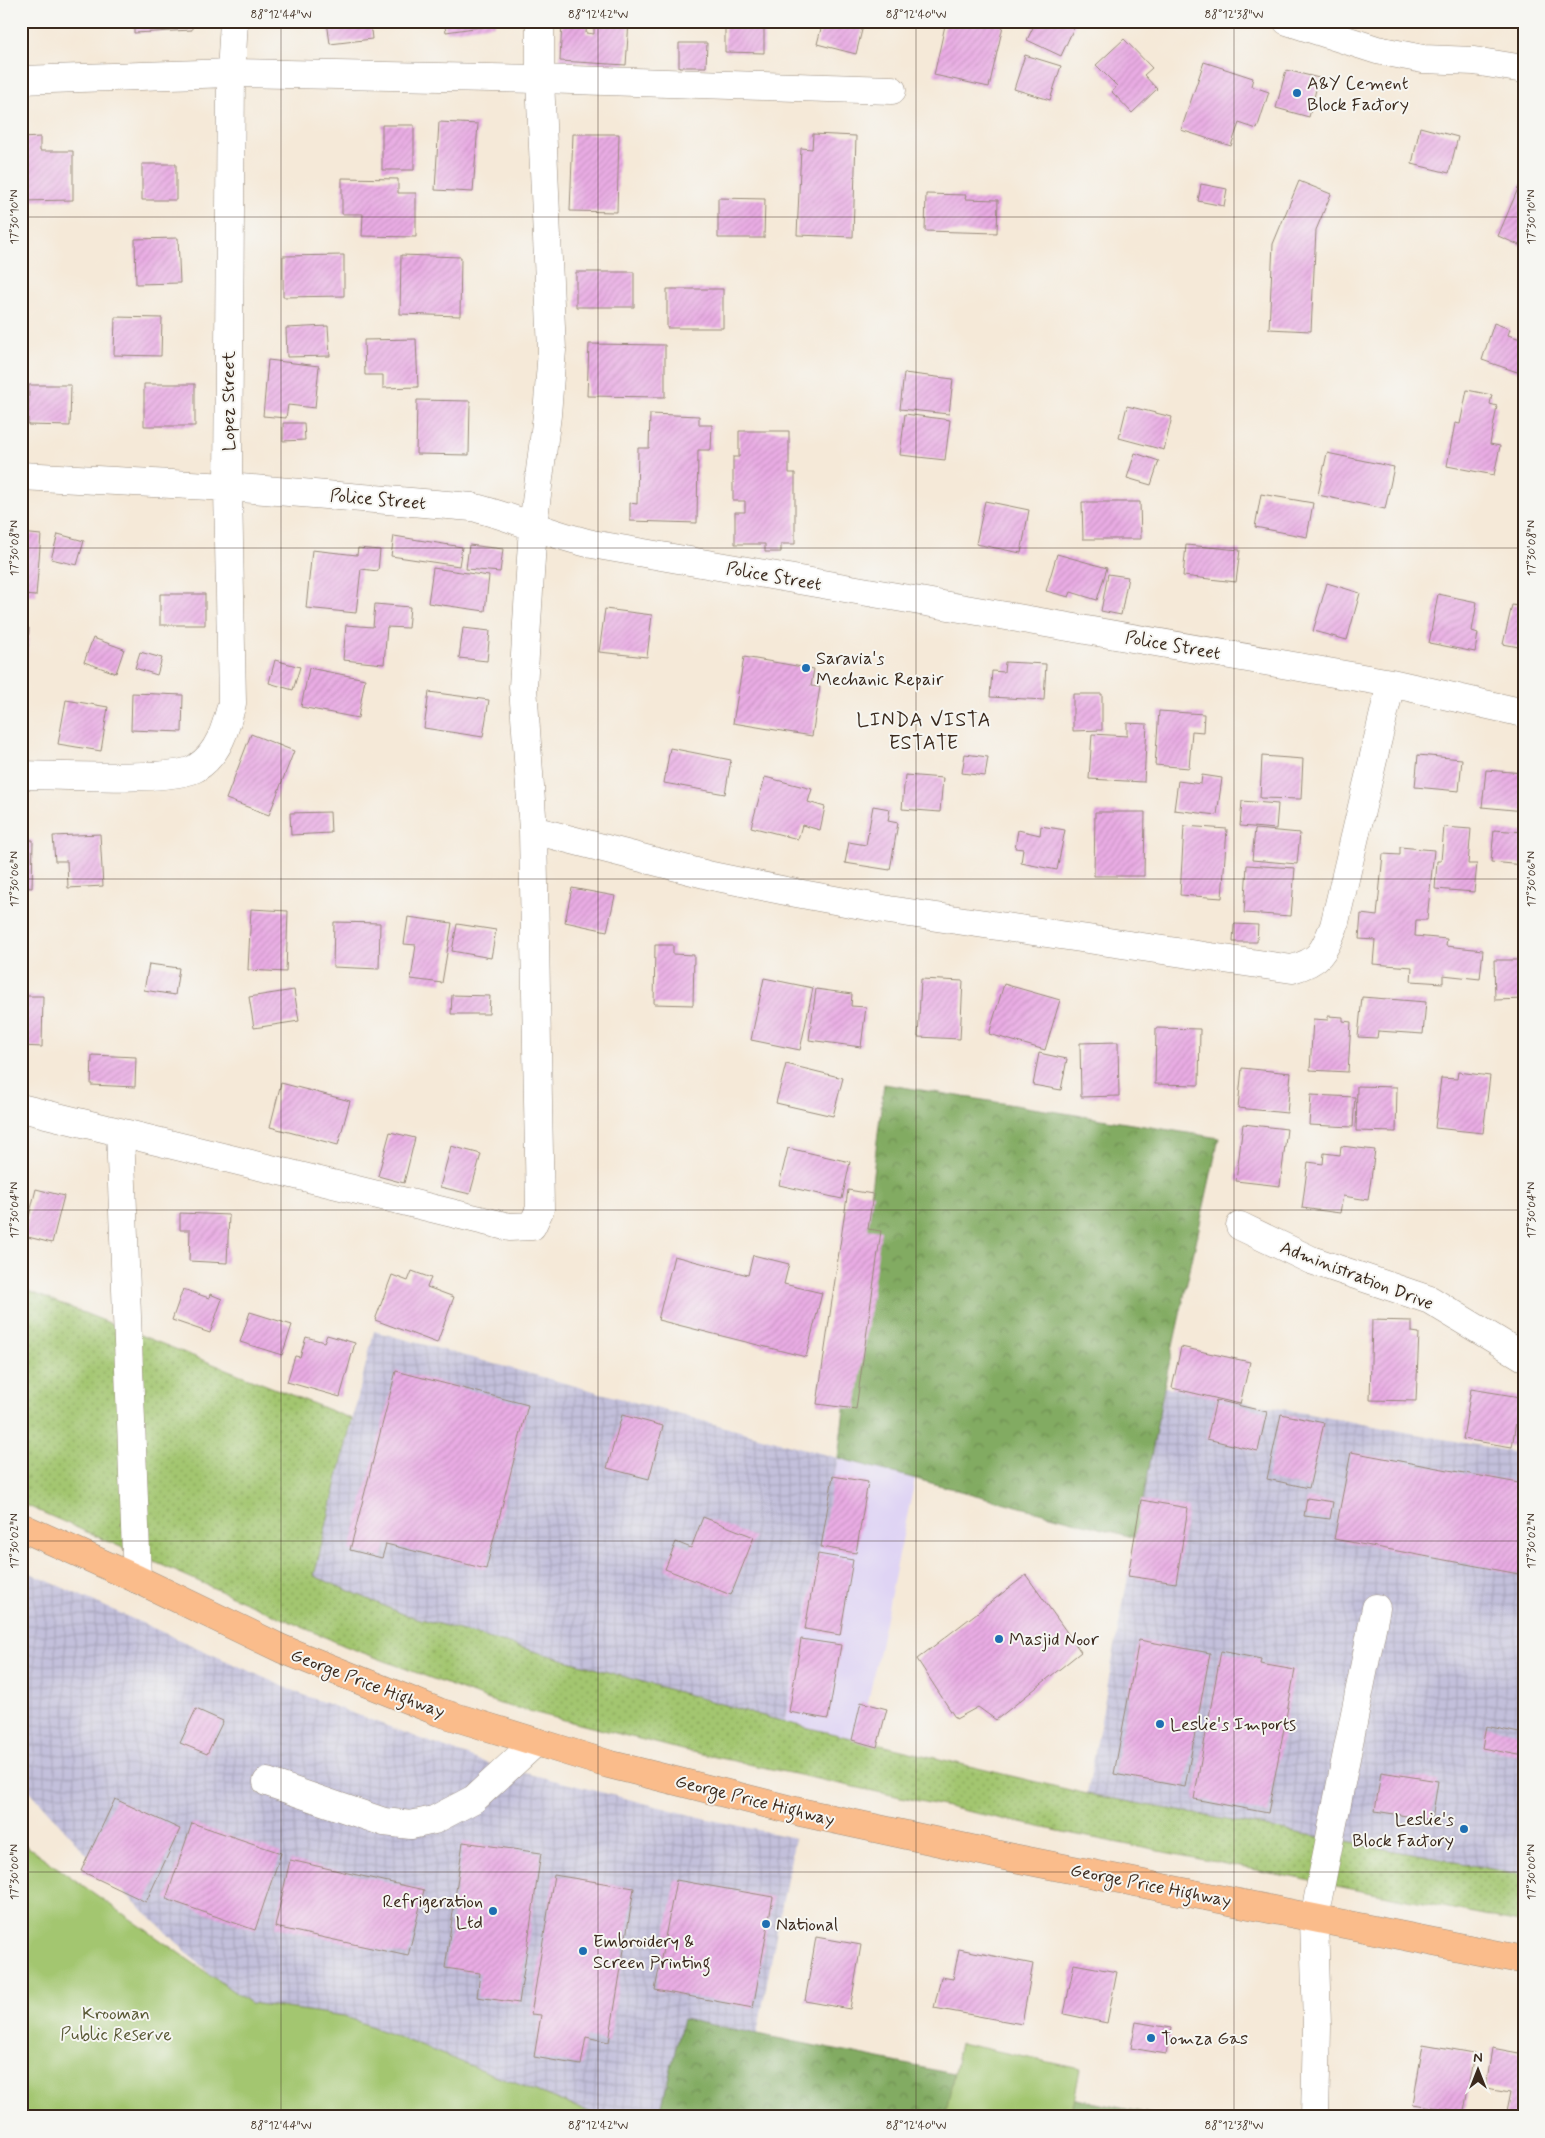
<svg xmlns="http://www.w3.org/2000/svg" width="1545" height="2138" font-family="Mynerve,sans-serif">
<defs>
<pattern id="industrial-grid" width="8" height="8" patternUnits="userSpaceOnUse" patternTransform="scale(1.25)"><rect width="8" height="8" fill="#c3c0db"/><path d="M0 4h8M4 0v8" fill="none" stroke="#a8a5bc"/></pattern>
<pattern id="grass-dots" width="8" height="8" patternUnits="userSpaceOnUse" patternTransform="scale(1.25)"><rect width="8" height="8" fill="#a3c66f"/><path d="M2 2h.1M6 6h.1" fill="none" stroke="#86a15b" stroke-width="1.8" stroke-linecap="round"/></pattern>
<pattern id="forest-crowns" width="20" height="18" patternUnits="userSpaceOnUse" patternTransform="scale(1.25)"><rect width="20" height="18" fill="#82ab62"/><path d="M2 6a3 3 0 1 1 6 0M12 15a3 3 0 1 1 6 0" fill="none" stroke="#6c8b50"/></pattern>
<pattern id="building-hatch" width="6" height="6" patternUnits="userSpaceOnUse" patternTransform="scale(1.25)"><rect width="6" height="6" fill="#e9ace4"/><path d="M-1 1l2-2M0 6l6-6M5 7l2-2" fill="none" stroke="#c994c3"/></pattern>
</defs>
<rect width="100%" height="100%" fill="#f6f6f2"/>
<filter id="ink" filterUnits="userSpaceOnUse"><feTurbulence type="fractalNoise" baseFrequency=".02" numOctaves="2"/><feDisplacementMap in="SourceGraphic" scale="10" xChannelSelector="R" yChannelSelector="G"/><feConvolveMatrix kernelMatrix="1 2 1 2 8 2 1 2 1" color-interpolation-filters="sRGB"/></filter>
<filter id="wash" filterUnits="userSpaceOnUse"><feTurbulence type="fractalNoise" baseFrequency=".0096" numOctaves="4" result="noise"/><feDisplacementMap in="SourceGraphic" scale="20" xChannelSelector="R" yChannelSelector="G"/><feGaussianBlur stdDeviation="1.12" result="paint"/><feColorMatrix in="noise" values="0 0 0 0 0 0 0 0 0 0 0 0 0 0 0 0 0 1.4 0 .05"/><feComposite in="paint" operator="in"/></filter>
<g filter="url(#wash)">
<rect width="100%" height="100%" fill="#f5e9d8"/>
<path fill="#dfd4f4" d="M838 1458 915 1479 860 1740 784 1722Z"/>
<path fill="url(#industrial-grid)" d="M374 1331 838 1458 784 1722 403 1614 314 1576Z
M1164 1387 1524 1454V1875L1087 1794Z
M21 1569 296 1692 486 1763 707 1819 795 1838 757 2034 684 2019 659 2117H354L240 2003 99 1868 21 1781Z"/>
<path fill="url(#grass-dots)" stroke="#6f7846" d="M21 1288 352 1419 314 1576 403 1614 784 1722 1087 1794 1524 1875V1923L1063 1832 683 1750 500 1704 345 1646 21 1503Z"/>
<path fill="url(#forest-crowns)" stroke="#5e6a40" d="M884 1084 1219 1138 1164 1387 1136 1538 838 1458Z
M683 2019 1165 2117H659Z"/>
<path fill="#a3c66f" stroke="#6f7846" d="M21 1842 250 2003 344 2016 602 2117H21Z
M960 2043 1080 2069 1071 2117H945Z"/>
<g id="blocks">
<path fill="url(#building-hatch)" d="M134 21H192V30L134 33Z
M327 21H370L372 39 330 44Z
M444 21H495V25L446 32Z
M562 21 587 22 586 33 594 34V21H629L626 65 560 61Z
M725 21H764V53L725 52Z
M823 21 864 22 856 54 817 44Z
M946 21H982L1003 26 989 87 934 75Z
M1036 21H1077L1061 56 1027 40Z
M1124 39 1152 68 1144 75 1157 89 1132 113 1112 92 1117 86 1096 65Z
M679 43H707L706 67H679Z
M1025 55 1061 66 1050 100 1014 89Z
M1204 62 1253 78 1251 86 1269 92 1257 129 1239 123 1231 146 1181 130Z
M1286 70 1319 78 1309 117 1276 108Z
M439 122 478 124 473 192 435 190Z
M382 125H414V170H382Z
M1420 127 1458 137 1449 173 1412 164Z
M573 134H619L617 212 570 211Z
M813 134 856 136 853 237 797 235 801 148 812 149Z
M40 137V151H73V200L21 201V138Z
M142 164H176V200H142Z
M342 178 398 179V193H416V237L362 236 363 214H342Z
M1299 181 1331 194 1316 230 1311 331 1269 329 1273 244Z
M1201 184 1227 189 1224 206 1198 201Z
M1520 184 1524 186V247L1498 236Z
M926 194 966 195 965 199 998 200 997 233 925 231Z
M718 198 765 199 764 238H718Z
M178 238 180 283 136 284 135 239Z
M344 255V296L283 297V256Z
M401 255 461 257 460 316 400 314Z
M576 272H634V307H576Z
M667 289H723V328H667Z
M115 317 162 318 161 356 114 355Z
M1494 323 1510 329 1508 335 1524 340 1523 374 1482 360Z
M328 326 330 356 287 357 286 328Z
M416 339 418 387 383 388V375H365L364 340Z
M589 344 665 345V397L587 396Z
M268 360 319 366 315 408 288 405 286 418 263 416Z
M904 373 953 379 949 414 900 409Z
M144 384H195V426H144Z
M29 385H71L70 426 28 425Z
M1467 390 1492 395 1490 404 1497 406 1490 444 1500 446 1494 475 1447 466 1455 423 1460 424Z
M417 400 470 401 469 455 416 454Z
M1127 406 1172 417 1164 450 1119 438Z
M650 414 699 416V425H712L711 450H698L697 523 630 521V503L637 504 638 448H649Z
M905 414 950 420 945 460 900 455Z
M283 423H304L305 440 283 441Z
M739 431H789V473H795V544H781V552H765V544H735V512H745V501H733V457H739Z
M1135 453 1159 461 1151 485 1127 478Z
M1327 453 1394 467 1385 509 1318 495Z
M1261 494 1313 503 1307 537 1255 527Z
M985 501 1029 510 1021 553 976 544Z
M1082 502H1140L1141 539H1083Z
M21 533 41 535 36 596 21 595Z
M58 534 84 541 77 565 51 559Z
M394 536 462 547 459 566 391 556Z
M469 545 503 549 500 572 466 569Z
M1186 545 1240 550 1236 582 1183 576Z
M358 548 380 550 378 571 361 569 356 613 306 608 312 550 357 555Z
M1057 554 1107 568 1097 600 1071 592 1069 597 1046 591Z
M433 568 489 576 485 611 428 603Z
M1108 574 1128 577 1121 615 1101 611Z
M1327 583 1360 593 1347 640 1313 631Z
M160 594H205V625H160Z
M1438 594 1477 602 1472 631 1478 633 1475 652 1429 643Z
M375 604 410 607 408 628 387 627 384 664 343 660 346 625 373 627Z
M1512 605 1524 607V648L1503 644Z
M605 609 652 615 647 657 599 652Z
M21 628H29L26 672H21Z
M463 628 490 631 487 661 459 658Z
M93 638 124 649 116 673 84 662Z
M140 652 162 658 157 675 135 668Z
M744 657 814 669 811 686 820 687 812 736 733 723Z
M275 660 300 667 293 690 269 683Z
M1005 662 1046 664 1044 700 990 697 992 671 1004 672Z
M309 668 365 679 358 718 301 707Z
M429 692 489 700 483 737 424 728Z
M132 693 183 695 182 732 131 730Z
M1073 694H1102V730L1073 731Z
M66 700 108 707 101 751 58 744Z
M1159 711 1204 714 1203 732 1192 731 1189 768 1155 765Z
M1127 723 1147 724 1144 782 1089 779 1092 734 1127 736Z
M251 734 294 751 269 815 226 799Z
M670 748 731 760 725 794 664 783Z
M965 754 988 757 985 776 962 773Z
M1418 755 1462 759 1459 791 1415 787Z
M1262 756 1303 759 1301 799 1260 798Z
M1486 770 1524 773V811L1482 807Z
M905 775 943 778 940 812 902 809Z
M1202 775 1222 778 1217 815 1174 810 1178 781 1201 784Z
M765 777 812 789 808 802 825 807 820 830 802 825 798 839 751 827Z
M1242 801 1278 804 1276 829 1240 826Z
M873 806 890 809 888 821 898 823 890 870 845 863 849 842 866 845Z
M330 812 331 833 291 835 290 813Z
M1095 812H1145L1144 876H1094Z
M1041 826 1065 830 1057 870 1021 863 1023 849 1015 848 1018 830 1040 835Z
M1184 826 1227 829 1222 898 1180 895Z
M1444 827 1471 829 1468 864H1477L1474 892 1435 889 1437 861H1441Z
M1255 829 1300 833 1297 864 1252 860Z
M1494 830 1524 832V865L1491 862Z
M100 834 103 886 68 888 67 861H55L53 836Z
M21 840H33L32 888 21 887Z
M1400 847 1434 850 1427 920H1416L1415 936 1447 939 1446 946 1483 950 1480 979 1443 975V983L1411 981 1412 967 1373 964 1375 940 1359 939 1361 914 1377 916 1383 854 1400 855Z
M1247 865 1295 868 1291 916 1244 913Z
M572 888 615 896 607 931 565 922Z
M251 909 288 911 286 972 248 970Z
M408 917 452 923 442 983 411 979 416 945 404 944Z
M334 922 380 923 379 969 333 967Z
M457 924 496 930 491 958 452 951Z
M1234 924 1258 925 1257 942H1233Z
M655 945H673V954L694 955 693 1005 654 1004Z
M1494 960H1524V999L1495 1000Z
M149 964 179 968 175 995 144 990Z
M764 978 813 988 800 1050 751 1040Z
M921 979 963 981 960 1039 918 1037Z
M1004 984 1060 1000 1045 1050 989 1034Z
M816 989 852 994 851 1006 866 1007 861 1047 809 1040Z
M294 990 299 1021 254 1028 249 997Z
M452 995 490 996 489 1014H451Z
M21 996H43L42 1047 21 1046Z
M1362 997 1426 1002 1423 1034 1378 1031 1377 1038 1358 1037Z
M1328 1016 1343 1017V1021L1351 1022 1348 1072 1310 1070 1313 1019 1328 1020Z
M1156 1028 1200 1029 1199 1085 1155 1084Z
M1118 1042 1119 1096 1081 1097 1080 1043Z
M1039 1053 1067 1059 1061 1090 1033 1085Z
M92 1055 136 1057 135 1087 91 1085Z
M786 1064 843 1078 833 1116 776 1103Z
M1242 1068 1291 1073 1287 1113 1238 1108Z
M1458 1072 1490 1076 1483 1133 1435 1128 1441 1078 1457 1079Z
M281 1083 350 1101 338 1145 270 1127Z
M1357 1086 1397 1087 1396 1132 1356 1131Z
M1311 1095 1355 1097 1353 1127 1309 1125Z
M1243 1124 1287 1129 1280 1186 1236 1181Z
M390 1132 415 1138 404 1183 378 1176Z
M451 1146 481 1154 470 1194 440 1187Z
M1341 1146 1375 1150 1368 1200 1343 1196 1340 1213 1302 1208 1308 1162 1323 1164 1324 1153 1340 1155Z
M788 1148 850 1162 842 1199 779 1185Z
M36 1189 64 1196 52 1243 24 1236Z
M848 1190 873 1194 868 1229 881 1231 856 1409 817 1404Z
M180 1213 229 1215 227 1263 189 1261 190 1230H180Z
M753 1255 789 1264 784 1284 822 1293 806 1357 658 1320 674 1256 748 1275Z
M412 1271 431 1278 427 1287 454 1297 437 1343 375 1320 392 1275 408 1281Z
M183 1289 209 1298 210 1294 222 1299 210 1333 172 1320Z
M250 1312 292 1325 282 1355 240 1342Z
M1372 1320 1412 1321V1332L1419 1333 1416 1401 1370 1400Z
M327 1335 355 1343 340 1397 287 1382 295 1356 300 1357 306 1337 324 1342Z
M1181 1347 1250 1362 1240 1404 1172 1388Z
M396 1371 528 1405 486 1569 386 1544 382 1558 350 1550Z
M1471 1389 1520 1397 1512 1447 1463 1439Z
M1216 1400 1267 1412 1258 1451 1207 1439Z
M1281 1414 1324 1423 1309 1488 1267 1479Z
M622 1415 663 1426 649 1479 607 1468Z
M1351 1452 1524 1484V1575L1334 1539Z
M833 1476 868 1482 856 1553 821 1547Z
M1307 1498 1333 1502 1330 1519 1304 1516Z
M1141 1500 1188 1508 1176 1583 1128 1576Z
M703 1517 754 1537 731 1595 665 1569 676 1542 691 1548Z
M818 1554 853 1560 840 1635 805 1629Z
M1026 1575 1081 1652 996 1720 978 1707 956 1719 917 1659Z
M801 1639 841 1645 828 1719 789 1712Z
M1139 1640 1210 1653 1185 1787 1114 1774Z
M1221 1651 1261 1659 1260 1664 1295 1670 1268 1813 1194 1799Z
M861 1702 887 1709 877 1747 852 1740Z
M196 1709 223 1721 207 1754 180 1743Z
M1486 1726 1524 1734V1756L1482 1748Z
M1381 1772 1438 1781 1432 1820 1375 1811Z
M115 1799 180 1829 146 1902 81 1871Z
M192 1823 281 1853 255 1930 166 1899Z
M463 1842 541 1853 519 2003 477 1997 480 1973 445 1968Z
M290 1860 424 1890 408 1956 275 1927Z
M554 1875 634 1888 609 2042 586 2037 581 2065 534 2057 541 2015 531 2014Z
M676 1880 773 1897 753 2008 655 1990Z
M816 1937 861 1945 850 2009 805 2001Z
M959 1949 1033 1964 1022 2024 934 2008 941 1977 953 1979Z
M1074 1964 1117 1972 1107 2023 1064 2014Z
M1136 2022 1171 2028 1166 2054 1131 2048Z
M1423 2044 1474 2053 1464 2112 1413 2104Z
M1492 2048 1524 2054V2117H1505L1510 2092 1486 2088Z"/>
</g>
</g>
<g filter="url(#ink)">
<use href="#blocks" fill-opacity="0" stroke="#988a7b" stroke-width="1"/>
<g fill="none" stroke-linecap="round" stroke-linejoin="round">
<defs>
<path id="minor" d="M1287 21 1377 50 1423 59 1474 61 1524 69
M21 80 231 73 540 79 892 90
M21 476 228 487 472 507C513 517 551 535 592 544L1391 683 1524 713
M21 775C53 775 175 782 196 768 219 754 226 727 232 703L228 487 231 73 234 21
M533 830 712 876 791 892 889 910 1292 969C1320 961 1323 953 1334 926L1391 683
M21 1108 509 1227 532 1226 540 1209 533 830 523 687 533 526 547 415 552 350 540 79V21
M120 1132 137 1579
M1240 1226 1311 1260 1430 1300 1524 1357
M267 1782 384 1822 411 1825 434 1820 474 1799 536 1742
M1315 2117 1317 2027 1314 1918 1376 1608"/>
<path id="major" d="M21 1527 137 1579 282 1649 439 1712 608 1764 800 1812 1004 1856 1524 1960"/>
</defs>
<use href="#minor" stroke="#988a7b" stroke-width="29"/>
<use href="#major" stroke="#988a7b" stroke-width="29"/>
<use href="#minor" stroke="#fff" stroke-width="28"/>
<use href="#major" stroke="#fabc8b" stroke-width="28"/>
</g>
</g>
<path fill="none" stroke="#3b2a1e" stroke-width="1" stroke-opacity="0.45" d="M281 21V2117M598 21V2117M916 21V2117M1234 21V2117M21 217H1524M21 548H1524M21 879H1524M21 1210H1524M21 1541H1524M21 1872H1524"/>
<g fill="#1f6fb2" stroke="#f6f6f2" stroke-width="2">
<circle cx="1297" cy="93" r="5"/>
<circle cx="806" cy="668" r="5"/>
<circle cx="999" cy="1639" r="5"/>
<circle cx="1160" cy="1724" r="5"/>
<circle cx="1464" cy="1829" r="5"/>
<circle cx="493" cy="1911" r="5"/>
<circle cx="766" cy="1924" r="5"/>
<circle cx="583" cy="1951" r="5"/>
<circle cx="1151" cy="2038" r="5"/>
</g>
<g text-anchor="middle" stroke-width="4" stroke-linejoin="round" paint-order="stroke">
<g font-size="18" fill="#3b2a1e" stroke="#f6f6f2" text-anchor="start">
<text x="1307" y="89">A&amp;Y Cement<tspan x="1307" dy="21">Block Factory</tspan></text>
<text x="816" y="664">Saravia's<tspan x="816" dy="21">Mechanic Repair</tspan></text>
<text x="1009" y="1645">Masjid Noor</text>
<text x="1170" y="1730">Leslie's Imports</text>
<text x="1454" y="1825" text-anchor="end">Leslie's<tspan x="1454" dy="21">Block Factory</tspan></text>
<text x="483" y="1907" text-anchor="end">Refrigeration<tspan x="483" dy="21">Ltd</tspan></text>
<text x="776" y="1930">National</text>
<text x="593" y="1947">Embroidery &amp;<tspan x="593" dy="21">Screen Printing</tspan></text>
<text x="1161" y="2044">Tomza Gas</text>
</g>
<g font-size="18" fill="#3b2a1e" stroke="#f6f6f2">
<text transform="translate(228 401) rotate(-90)" y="6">Lopez Street</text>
<text transform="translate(378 499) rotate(5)" y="6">Police Street</text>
<text transform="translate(774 576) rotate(10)" y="6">Police Street</text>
<text transform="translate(1173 645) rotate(10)" y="6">Police Street</text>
<text transform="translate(1357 1275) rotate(21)" y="6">Administration Drive</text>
<text transform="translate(368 1683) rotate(21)" y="6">George Price Highway</text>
<text transform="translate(755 1800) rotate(14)" y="6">George Price Highway</text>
<text transform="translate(1151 1885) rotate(11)" y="6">George Price Highway</text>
</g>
<g font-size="18" fill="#5a5936" stroke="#f6f6f2">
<text x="116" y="2019">Krooman<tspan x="116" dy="21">Public Reserve</tspan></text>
</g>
<g font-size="20" letter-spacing="1" fill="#3b2a1e" stroke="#f6f6f2">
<text x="924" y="726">LINDA VISTA<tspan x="924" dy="23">ESTATE</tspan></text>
</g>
</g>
<rect width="1545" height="2138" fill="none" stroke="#f6f6f2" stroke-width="55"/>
<g transform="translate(1478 2070)" stroke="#f6f6f2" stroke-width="4" paint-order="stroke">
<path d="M0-4L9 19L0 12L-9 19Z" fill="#3b2a1e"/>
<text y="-8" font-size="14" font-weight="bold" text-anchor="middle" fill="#3b2a1e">N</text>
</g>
<rect x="28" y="28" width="1490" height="2082" fill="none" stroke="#3b2a1e" stroke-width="2"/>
<g font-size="12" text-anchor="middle" fill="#3b2a1e">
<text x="281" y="18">88°12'44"W</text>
<text x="598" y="18">88°12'42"W</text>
<text x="916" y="18">88°12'40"W</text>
<text x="1234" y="18">88°12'38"W</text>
<text transform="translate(14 217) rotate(-90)" y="4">17°30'10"N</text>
<text transform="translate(1531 217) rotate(-90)" y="4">17°30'10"N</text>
<text transform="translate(14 548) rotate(-90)" y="4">17°30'08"N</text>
<text transform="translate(1531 548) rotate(-90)" y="4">17°30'08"N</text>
<text transform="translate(14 879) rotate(-90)" y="4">17°30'06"N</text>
<text transform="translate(1531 879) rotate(-90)" y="4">17°30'06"N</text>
<text transform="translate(14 1210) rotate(-90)" y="4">17°30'04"N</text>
<text transform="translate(1531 1210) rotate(-90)" y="4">17°30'04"N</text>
<text transform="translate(14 1541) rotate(-90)" y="4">17°30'02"N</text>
<text transform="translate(1531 1541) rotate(-90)" y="4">17°30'02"N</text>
<text transform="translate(14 1872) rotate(-90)" y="4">17°30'00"N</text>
<text transform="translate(1531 1872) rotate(-90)" y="4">17°30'00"N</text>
<text x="281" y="2129">88°12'44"W</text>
<text x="598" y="2129">88°12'42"W</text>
<text x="916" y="2129">88°12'40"W</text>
<text x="1234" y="2129">88°12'38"W</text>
</g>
</svg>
